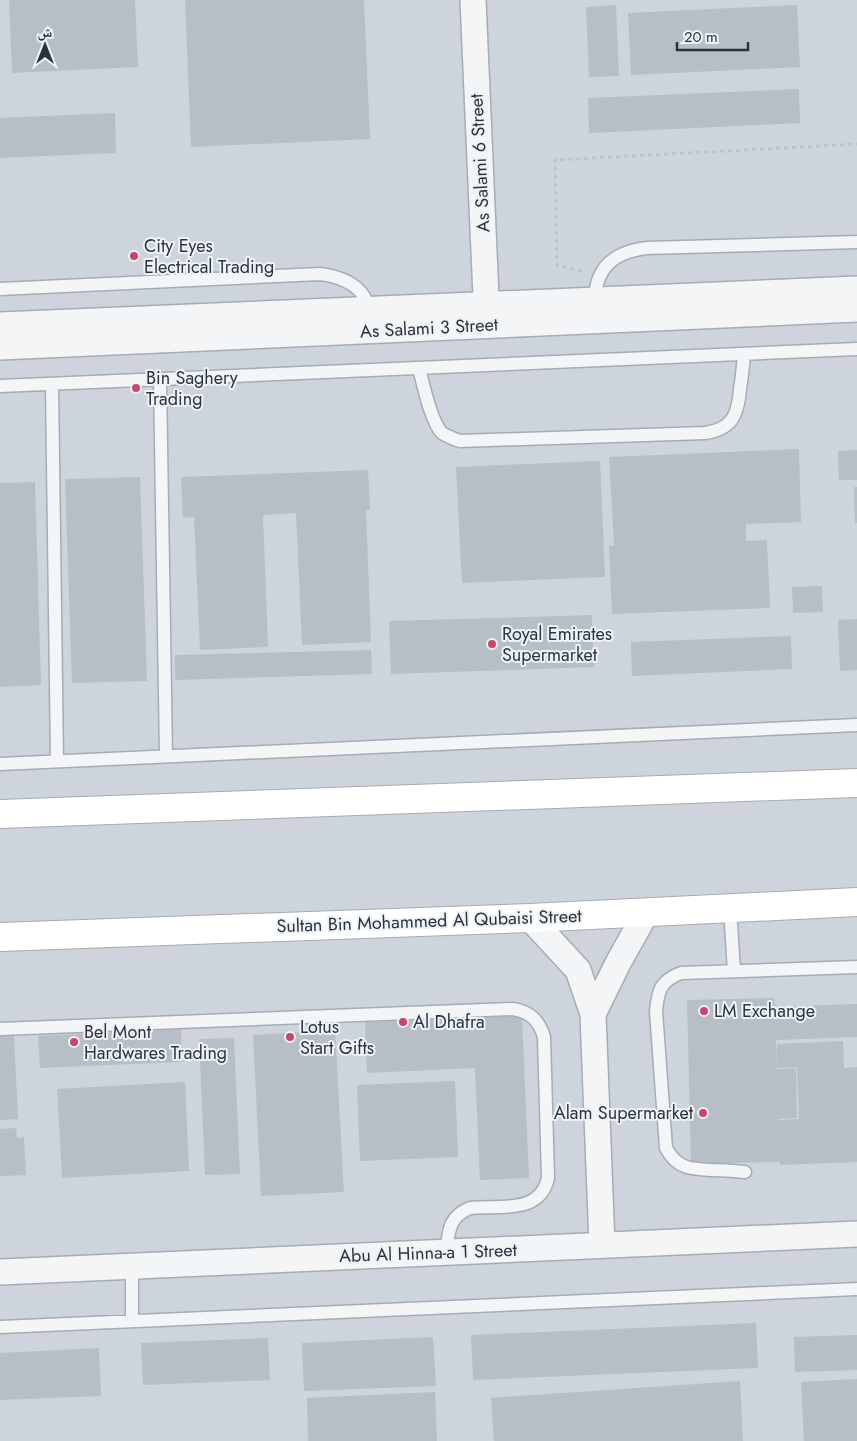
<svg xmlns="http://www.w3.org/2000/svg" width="857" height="1441" font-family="Jost,'Noto Naskh Arabic',sans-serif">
<rect width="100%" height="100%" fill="#e0e5e9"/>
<path fill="#ced4db" d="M0 0H857V1441H0Z"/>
<path fill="#b7bfc6" d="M9 0H135L138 67 12 73Z
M185 0H364L370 139 191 147Z
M616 5 619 76 589 77 586 7Z
M797 5 800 67 631 75 628 13Z
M799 89 800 123 589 133 588 98Z
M115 113 116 153 0 158V118Z
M799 449 801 522 746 524V541L767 540 770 608 612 614 609 546H614L609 457Z
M857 450V480H839L838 451Z
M600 461 605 577 462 583 456 467Z
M368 470 370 510H366L371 642 302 645 296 513 263 515 268 647 200 650 194 517 183 518 181 477Z
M140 477 147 681 72 683 65 479Z
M35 482 41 685 0 687V483Z
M854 487H857V523H855Z
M822 586 823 612 793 613 792 587Z
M592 615 594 667 391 674 389 621Z
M857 619V670L840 671 838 620Z
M791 636 792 669 632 676 631 642Z
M371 650 372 674 175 680V655Z
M774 998 775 1007 857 1004V1037L776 1040 777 1069 796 1068 797 1118 778 1119V1120L799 1119 797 1067 777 1068V1044L843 1041 844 1068 857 1067V1162L780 1165V1162L691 1164 687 1000Z
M522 1016 529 1178 480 1180 475 1068 367 1073 365 1022Z
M181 1029 182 1062 40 1068 38 1036Z
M335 1030 344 1192 261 1196 253 1035Z
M0 1034H14L18 1119 0 1120Z
M234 1038 240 1174 205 1175 199 1039Z
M455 1081 458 1157 360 1161 357 1085Z
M185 1082 189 1171 62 1178 57 1089Z
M16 1128 17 1138 24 1137 26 1175 0 1176V1129Z
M756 1323 758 1368 473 1380 471 1335Z
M857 1335V1370L795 1372 794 1337Z
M433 1337 436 1386 304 1391 302 1343Z
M268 1338 270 1380 143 1385 141 1343Z
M99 1348 101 1396 0 1400V1353Z
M857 1379V1441H804L801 1382Z
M740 1381 743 1441H494L491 1398Z
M435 1392 437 1441H308L307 1398Z"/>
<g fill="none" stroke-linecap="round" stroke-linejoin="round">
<defs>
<path id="lane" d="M0 289 320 274C336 276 353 281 363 295 366 299 368 305 370 309
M594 300C596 292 596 283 600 276 608 257 629 250 647 248L857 242
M419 368C423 384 431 422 442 433 448 437 454 439 460 441L705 433C733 429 738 414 740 389 742 377 743 366 744 354
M160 379 166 756
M52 384 57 761
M0 386 857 349
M0 764 857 725
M730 908 734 971
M0 1029 513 1009C530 1012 539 1020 544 1037L548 1178C540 1215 499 1205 470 1208 448 1217 449 1232 446 1252
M745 1172C734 1171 723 1170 713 1170 691 1169 677 1169 666 1148L656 1011C658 991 660 981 681 973L857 967
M132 1266V1321
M0 1327 857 1289"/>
<path id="street" d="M473 0 487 320
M0 325 857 289
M0 347 857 309
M530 918 578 970 593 1014 602 1245
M593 1014 618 963 646 913
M0 1272 857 1234"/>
<path id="secondary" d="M0 814 857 783
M0 937 530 918 857 902"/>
</defs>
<use href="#lane" stroke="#a5acb3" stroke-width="15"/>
<use href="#street" stroke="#a5acb3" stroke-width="28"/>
<use href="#secondary" stroke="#a5acb3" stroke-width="30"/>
<path stroke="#bec3c8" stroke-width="3" stroke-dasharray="4 4" stroke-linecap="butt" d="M582 271 557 265 555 160 857 144"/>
<use href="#lane" stroke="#f3f5f7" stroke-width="12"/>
<use href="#street" stroke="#f3f5f7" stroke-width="25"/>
<use href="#secondary" stroke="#fff" stroke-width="28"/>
</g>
<g fill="#d0436c" stroke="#eff3f6" stroke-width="2">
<circle cx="134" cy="256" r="5"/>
<circle cx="136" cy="388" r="5"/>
<circle cx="492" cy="644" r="5"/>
<circle cx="704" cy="1011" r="5"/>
<circle cx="403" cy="1022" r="5"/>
<circle cx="290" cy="1037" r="5"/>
<circle cx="74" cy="1042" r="5"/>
<circle cx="703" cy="1113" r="5"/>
</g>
<g text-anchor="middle" stroke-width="4" stroke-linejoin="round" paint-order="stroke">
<g font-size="18" fill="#283441" stroke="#eff3f6">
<text transform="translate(480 163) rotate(-93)" y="6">As Salami 6 Street</text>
<text transform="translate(429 328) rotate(-3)" y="6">As Salami 3 Street</text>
<text transform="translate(429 921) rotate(-2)" y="6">Sultan Bin Mohammed Al Qubaisi Street</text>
<text transform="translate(428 1253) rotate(-2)" y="6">Abu Al Hinna-a 1 Street</text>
</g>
<g font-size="18" fill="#283441" stroke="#eff3f6" text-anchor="start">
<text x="144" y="252">City Eyes<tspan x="144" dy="21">Electrical Trading</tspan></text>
<text x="146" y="384">Bin Saghery<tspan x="146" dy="21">Trading</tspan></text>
<text x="502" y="640">Royal Emirates<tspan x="502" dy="21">Supermarket</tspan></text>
<text x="714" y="1017">LM Exchange</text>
<text x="413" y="1028">Al Dhafra</text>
<text x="300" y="1033">Lotus<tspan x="300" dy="21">Start Gifts</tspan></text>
<text x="84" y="1038">Bel Mont<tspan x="84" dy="21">Hardwares Trading</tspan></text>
<text x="693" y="1119" text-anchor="end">Alam Supermarket</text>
</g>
</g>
<g transform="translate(45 45)" stroke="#eff3f6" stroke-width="4" paint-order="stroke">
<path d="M0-4L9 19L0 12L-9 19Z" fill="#283441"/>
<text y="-8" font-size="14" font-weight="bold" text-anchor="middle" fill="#283441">ش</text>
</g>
<path d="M677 42v8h71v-8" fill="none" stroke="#283441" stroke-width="2.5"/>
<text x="684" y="42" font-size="15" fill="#283441" stroke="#eff3f6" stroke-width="4" paint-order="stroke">20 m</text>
</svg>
